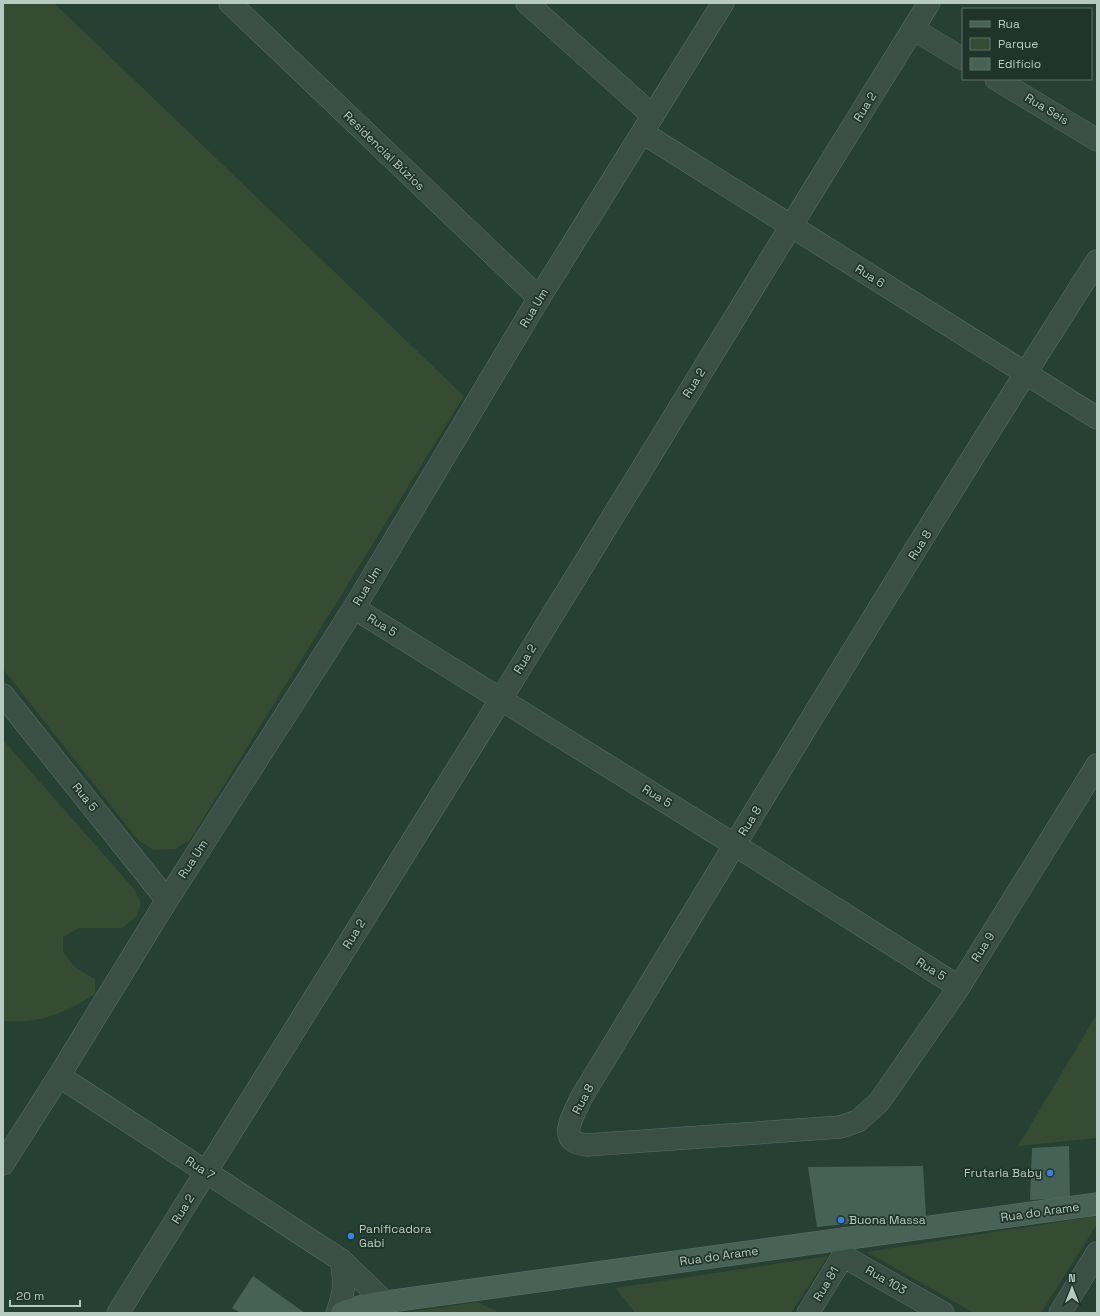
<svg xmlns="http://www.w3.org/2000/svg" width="1100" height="1316" font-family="'Space Grotesk',sans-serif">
<rect width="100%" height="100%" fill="#264034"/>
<path fill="#354c32" d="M3 3H54L464 396 190 840 175 849 154 850 138 840 3 669Z
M3 740 134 889 141 903 137 916 122 928H79L63 937V952L75 967 95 979V994C74 1007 53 1018 28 1021 20 1022 11 1021 3 1021Z
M1097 1014V1138L1018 1146Z
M1097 1216V1224L1041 1313H974L867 1252Z
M828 1256 791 1313H635L616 1288Z
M477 1302 497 1311 496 1313H404Z"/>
<path fill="#466155" d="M1069 1146 1070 1198 1030 1200 1032 1148Z
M923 1166 926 1216 817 1227 808 1167Z
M253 1276 305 1313H241L232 1308Z"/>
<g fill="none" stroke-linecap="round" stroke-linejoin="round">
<defs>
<path id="minor" d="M230 3 539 298
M527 3 653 116
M913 29 963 59
M996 79 1097 140
M643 133 1097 418
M1097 261C920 537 751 818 581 1098 573 1117 555 1142 587 1145L840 1127 858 1121 879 1102 959 987 1097 765
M354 608 735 845 959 987
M3 1164 59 1076
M843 1239V1256L943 1313
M118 1313 501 699 791 226 929 3
M808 1313 843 1256
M1060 1313 1097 1253"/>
<path id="tertiary" d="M3 695 167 900
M385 1302 341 1260 59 1076 167 900 354 608 539 298 723 3
M337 1313C345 1292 345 1282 341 1260"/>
<path id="secondary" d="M342 1313 366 1305 385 1302 1097 1204"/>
</defs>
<use href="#minor" stroke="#5b7067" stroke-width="23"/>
<use href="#tertiary" stroke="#5b7067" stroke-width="23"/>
<use href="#secondary" stroke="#5b7067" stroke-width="23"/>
<use href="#minor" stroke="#3a5046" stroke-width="22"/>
<use href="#tertiary" stroke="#3a5046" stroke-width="22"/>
<use href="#secondary" stroke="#496258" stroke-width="22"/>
</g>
<g fill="#3f7fe0" stroke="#1f352b" stroke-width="1.5">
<circle cx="1050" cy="1173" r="4"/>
<circle cx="841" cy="1220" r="4"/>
<circle cx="351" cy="1236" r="4"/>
</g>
<g text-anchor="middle" stroke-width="3.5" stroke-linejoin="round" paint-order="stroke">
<g font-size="12" fill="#b7cac2" stroke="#1f352b">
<text transform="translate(865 107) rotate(-58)" y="4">Rua 2</text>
<text transform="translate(1047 109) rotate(31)" y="4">Rua Seis</text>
<text transform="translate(384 151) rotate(44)" y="4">Residencial Búzios</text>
<text transform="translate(870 276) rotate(32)" y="4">Rua 6</text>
<text transform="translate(534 308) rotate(-59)" y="4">Rua Um</text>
<text transform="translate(694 383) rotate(-58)" y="4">Rua 2</text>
<text transform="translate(920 545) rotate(-58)" y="4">Rua 8</text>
<text transform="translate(367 586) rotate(-59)" y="4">Rua Um</text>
<text transform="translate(382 625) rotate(32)" y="4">Rua 5</text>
<text transform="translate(525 659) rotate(-58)" y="4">Rua 2</text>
<text transform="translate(657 796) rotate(32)" y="4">Rua 5</text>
<text transform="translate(85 797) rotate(51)" y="4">Rua 5</text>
<text transform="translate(750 821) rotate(-58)" y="4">Rua 8</text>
<text transform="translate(193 859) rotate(-57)" y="4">Rua Um</text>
<text transform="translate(354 934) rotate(-58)" y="4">Rua 2</text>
<text transform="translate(983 947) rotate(-58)" y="4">Rua 9</text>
<text transform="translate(931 969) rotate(32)" y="4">Rua 5</text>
<text transform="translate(583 1099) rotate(-62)" y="4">Rua 8</text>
<text transform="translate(200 1168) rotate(33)" y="4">Rua 7</text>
<text transform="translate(183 1209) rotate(-58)" y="4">Rua 2</text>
<text transform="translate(1040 1212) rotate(-8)" y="4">Rua do Arame</text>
<text transform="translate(719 1256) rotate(-8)" y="4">Rua do Arame</text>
<text transform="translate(886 1280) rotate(30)" y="4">Rua 103</text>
<text transform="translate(826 1284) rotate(-59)" y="4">Rua 81</text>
</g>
<g font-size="12" fill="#b7cac2" stroke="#1f352b" text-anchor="start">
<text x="1042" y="1177" text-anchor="end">Frutaria Baby</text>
<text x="849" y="1224">Buona Massa</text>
<text x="359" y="1233">Panificadora<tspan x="359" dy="14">Gabi</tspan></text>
</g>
</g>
<rect width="1100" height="1316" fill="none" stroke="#b7cac2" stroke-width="8"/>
<rect x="962" y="8" width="130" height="72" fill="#1f352b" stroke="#5c7167"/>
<rect x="970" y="21" width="20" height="6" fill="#496258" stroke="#5c7167"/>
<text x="998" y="28" font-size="12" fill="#b7cac2">Rua</text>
<rect x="970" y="38" width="20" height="12" fill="#354c32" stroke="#5c7167"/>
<text x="998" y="48" font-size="12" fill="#b7cac2">Parque</text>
<rect x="970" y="58" width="20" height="12" fill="#466155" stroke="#5c7167"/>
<text x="998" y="68" font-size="12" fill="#b7cac2">Edifício</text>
<g transform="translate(1072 1288)" stroke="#1f352b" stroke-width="3" paint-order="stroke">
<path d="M0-3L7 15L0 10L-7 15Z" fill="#b7cac2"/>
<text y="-6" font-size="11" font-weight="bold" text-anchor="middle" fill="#b7cac2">N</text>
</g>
<path d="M10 1300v6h70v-6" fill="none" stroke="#b7cac2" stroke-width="2"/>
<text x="16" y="1300" font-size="12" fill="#b7cac2" stroke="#1f352b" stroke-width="3" paint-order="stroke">20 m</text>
</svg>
